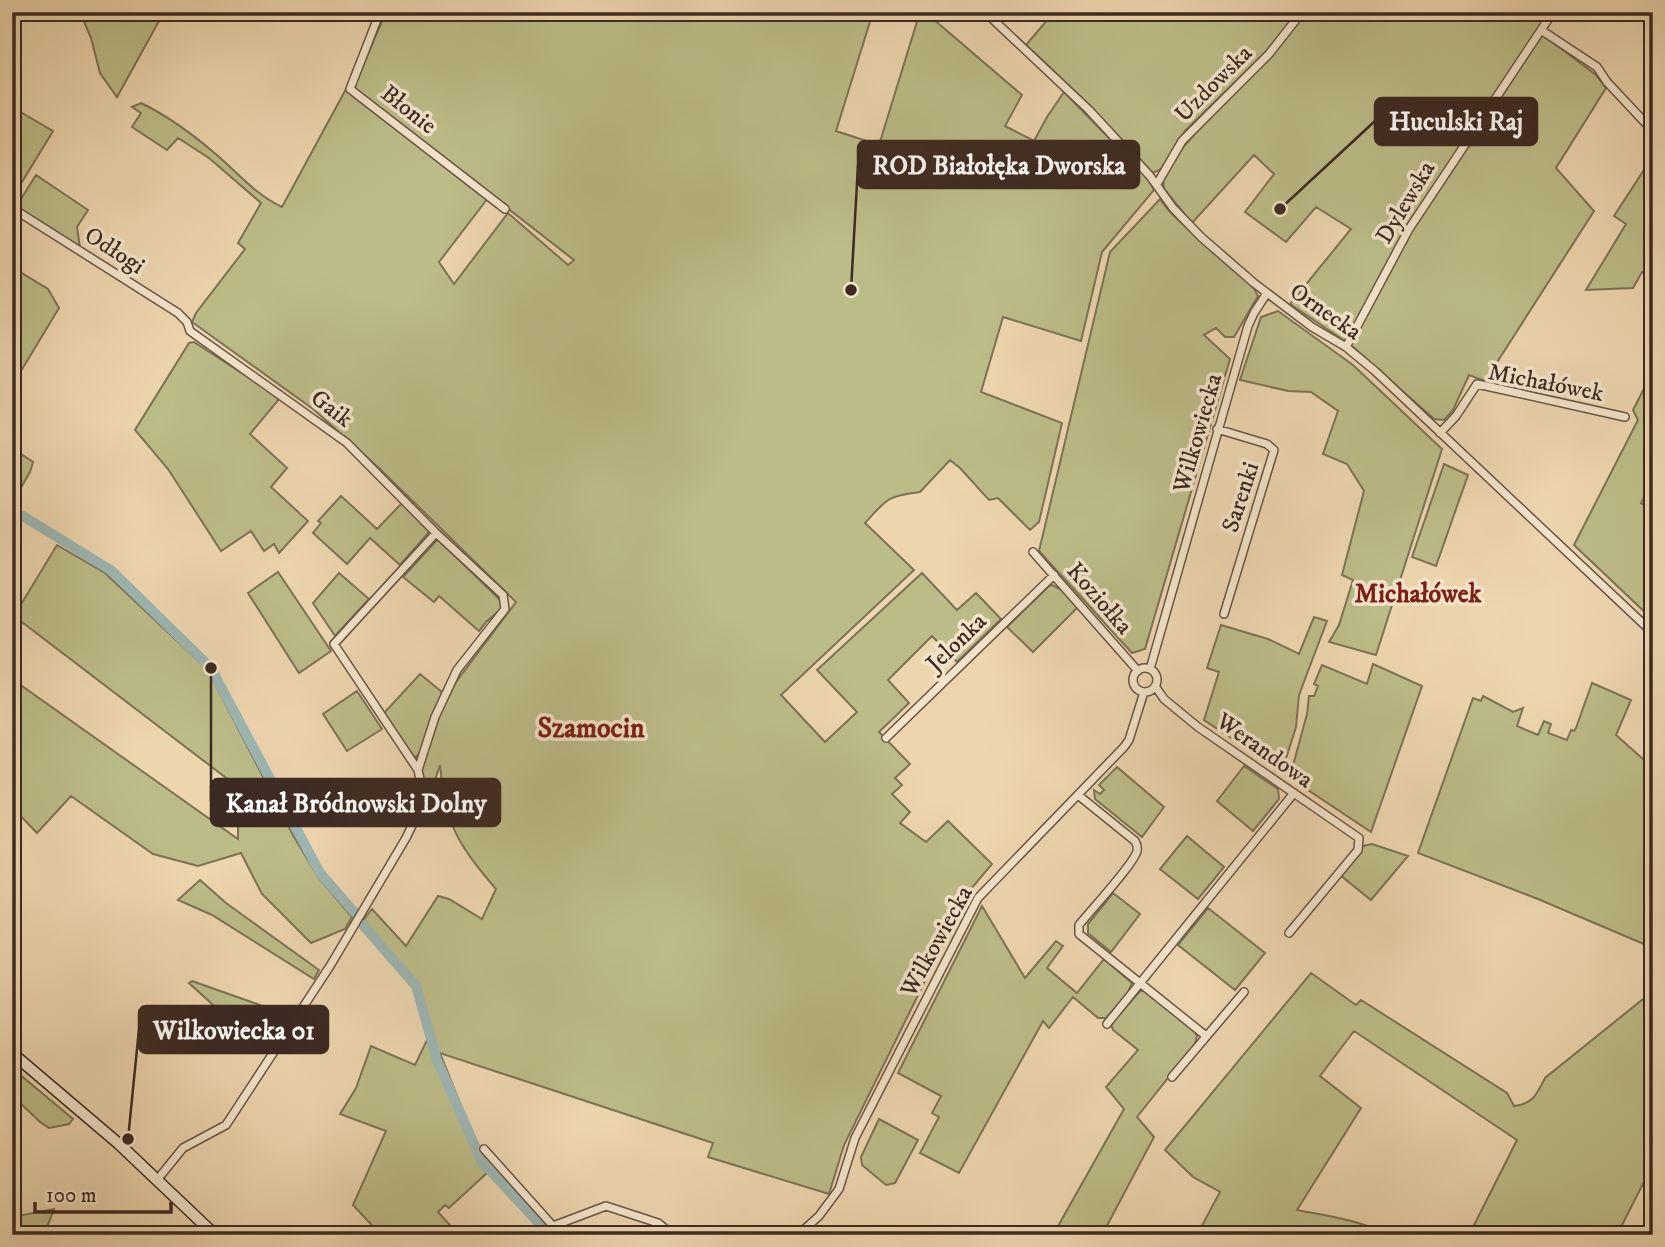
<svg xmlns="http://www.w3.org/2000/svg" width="1665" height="1247" font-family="'IM FELL DW Pica',serif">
<rect width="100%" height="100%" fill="#edd5ae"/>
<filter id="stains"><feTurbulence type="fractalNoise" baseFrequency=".00286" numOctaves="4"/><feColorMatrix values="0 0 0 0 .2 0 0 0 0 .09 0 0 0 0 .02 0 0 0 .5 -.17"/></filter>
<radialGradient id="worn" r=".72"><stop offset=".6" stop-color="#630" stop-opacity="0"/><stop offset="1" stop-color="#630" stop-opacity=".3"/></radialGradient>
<path fill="#bcbc88" stroke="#7c7356" stroke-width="2" d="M80 12H164L117 97 100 73 91 38Z
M383 12H873L836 131 879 145 920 12H925L1022 95 1005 126 1034 141 1047 117 1064 92 1147 177 1154 190 1102 252 1081 341 1003 317 981 392 1062 423 1039 522 1030 530 998 498 989 500 960 468 950 460 920 492C887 496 887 499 865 523L914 570 781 695 825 742 857 712 817 670 922 573 957 610 976 593 1001 619 957 662 932 636 888 680 909 703 879 732 910 764 895 778 902 785 892 794 910 812 900 823 926 842 948 821 992 864 970 890 844 1145 829 1194 708 1157 713 1143 440 1053 480 1153 486 1163 541 1220 544 1226 538 1228 537 1223 488 1172 449 1208 445 1205 438 1212 459 1235H381L353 1205 386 1131 340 1114 356 1088 371 1046 415 1065 428 1038 414 989 359 926 372 909 406 946 438 896 449 899 482 919 496 889C457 843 446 826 440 765L433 786 427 787 420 772 434 725 456 682 516 602 380 469 313 409 192 322 196 313 245 249 238 243 261 203 209 158 178 138 167 150 132 127 141 113 132 107 141 103C168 116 195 136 218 156 239 174 256 195 282 207L346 89 488 198 439 262 454 284 508 213 568 265 574 260 353 88 383 19Z
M1054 12H1299L1266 52 1185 131 1161 169 1153 173 1069 86 1026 45Z
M1304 12H1549L1538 31 1596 75 1606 88 1556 168 1594 211 1485 381 1469 375 1453 410 1444 420 1434 419 1352 346 1290 304 1351 229 1316 207 1286 242 1245 212 1274 174 1254 155 1192 223 1164 189 1163 177 1178 153Z
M12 107 53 131 22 182 12 189Z
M1653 156V278L1642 272 1633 288 1586 290 1626 224 1614 216Z
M36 175 88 210 77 227 80 248 16 207Z
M1160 199C1185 237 1240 258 1258 296L1234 337H1225L1216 328 1204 335 1230 359 1145 649 1132 653 1039 551 1110 252Z
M12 267 48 289 59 308 12 386Z
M1278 311 1353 365 1442 449 1376 655 1329 642 1339 625 1353 580 1342 575 1364 491 1347 464 1323 454 1338 411 1311 392 1288 391 1240 380 1261 317Z
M194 342 280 398 250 434 287 468 271 487 308 521 279 553 274 544 264 551 251 531 221 551 168 469 135 430 189 343Z
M1653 371V480L1641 503 1653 510V617L1651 618 1574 545 1638 420 1633 410Z
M12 448 33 462 30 472 12 503Z
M1444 464 1468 475 1436 566 1412 557Z
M341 496 377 529 402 503 430 531 400 565 370 538 347 564 313 533 321 523 318 521Z
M438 539 501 601V609L486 622 479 631 439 596 434 602 403 577Z
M57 545 105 573 208 670 293 835 318 877 352 917 345 929 311 943 262 894 241 853 198 866 153 854 71 796 37 833 12 807V679L238 839V787L14 616Z
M278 572 331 651 299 673 248 593Z
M339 573 369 599 335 636 313 603Z
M1052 585 1062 590 1078 607 1033 652 1007 627 1049 586Z
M1314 617 1327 621 1299 695 1296 727 1283 768 1278 769 1204 720 1219 672 1207 668 1221 625 1268 639 1299 654Z
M1373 664 1422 686 1371 832 1293 780 1291 773 1307 714 1309 696H1314L1318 686 1314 684 1322 665 1367 684Z
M420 674 442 692 420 753 416 757 413 756 384 713Z
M1592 683 1631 700 1616 735 1653 768V948L1538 899 1418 853 1473 698 1481 701 1483 696 1513 712 1523 708 1517 726 1538 735 1544 721 1551 724 1548 733 1567 740 1571 730 1574 731 1576 728Z
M357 691 382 729 347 751 323 714Z
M1244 766 1278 789 1279 799 1253 831 1217 801Z
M1117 767 1164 807 1142 837 1095 799 1094 790 1100 794 1104 790 1099 785Z
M1187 836 1224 867 1198 899 1160 869Z
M1372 844 1408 856 1371 900 1340 875 1363 846Z
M200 880 226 903 319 970 314 979 212 915 178 900Z
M1113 893 1140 914 1111 952 1088 933V924Z
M982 906 1025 978 1056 941 1063 946 1047 968 1077 993 1104 959 1132 983 1127 995 1106 1018H1098L1073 997 1049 1028 1043 1021 959 1173 920 1153 939 1117 932 1113 941 1096 898 1073Z
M1208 908 1265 953 1235 990 1178 945Z
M1311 973 1356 1005 1361 1000 1507 1093 1514 1106C1533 1104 1537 1094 1545 1078L1653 991V1164L1617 1235H1469L1517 1140 1354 1031 1320 1076 1361 1108 1297 1210C1328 1216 1360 1220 1389 1235H1301L1286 1233 1285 1235H1197L1220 1192 1193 1177 1165 1150Z
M192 981 260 1005 237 1034 231 1028 234 1024 189 983Z
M1140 991H1145L1193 1029 1197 1036 1195 1044 1137 1117 1154 1137 1102 1235H1053L1124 1109 1106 1087 1138 1050 1113 1030 1111 1024Z
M12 1068 73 1119 69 1124 49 1128 40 1122 16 1099 12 1095Z
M879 1119 918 1140 895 1183 886 1185 862 1165 861 1157Z
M54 1209 46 1230 34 1235H12V1217Z"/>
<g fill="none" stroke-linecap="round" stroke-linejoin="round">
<path stroke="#9cb6b3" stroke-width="10" d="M23 516 112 571 211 668 320 873 355 913
M363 925 416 986 437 1060 482 1162 539 1223"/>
<defs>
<path id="street" d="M380 12 350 89 505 209
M985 12 1089 110 1150 176 1173 208 1201 237 1254 283 1312 327 1346 347 1375 371 1653 633
M1541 30 1597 67 1607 82 1653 131
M1157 184 1182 141 1269 54 1302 12
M12 208 178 313 187 322 190 331 347 443 436 533 503 595 505 609 457 670 435 717 418 770
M1346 347 1409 229 1553 12
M1217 429 1267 444 1274 450 1224 614
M1440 433 1456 416 1477 384 1625 417
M1033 552 1138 671
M1133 680a12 12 0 1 1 24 0a12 12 0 1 1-24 0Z
M1150 669 1248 326 1254 313 1267 293
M1155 686 1164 699 1198 727 1359 838 1358 850 1289 933
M886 738 1054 575
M1078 795 1135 841C1137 845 1138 846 1137 851 1134 864 1090 911 1079 925V934L1206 1036
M1107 1024 1294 793
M1172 1077 1244 992
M484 1149 553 1226 606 1206 658 1223 673 1235
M157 1180 183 1148 226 1125 330 966 406 838 420 809 423 794 418 770 334 644 436 533
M798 1235 819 1216 839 1189 855 1138 978 898 1124 747 1129 740 1144 692"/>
<path id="secondary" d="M12 1053 119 1144 215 1235"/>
</defs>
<use href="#street" stroke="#695546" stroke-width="10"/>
<use href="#secondary" stroke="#3d2a23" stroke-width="13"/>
<use href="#street" stroke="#f3e4ca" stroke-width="7"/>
<use href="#secondary" stroke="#f3e4ca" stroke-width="10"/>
</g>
<g text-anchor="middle" stroke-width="7" stroke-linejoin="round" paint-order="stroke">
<g font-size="24" fill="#3d2a23" stroke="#f3e4ca">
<text transform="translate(1213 83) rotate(-45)" y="8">Uzdowska</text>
<text transform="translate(409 109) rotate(38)" y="8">Błonie</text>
<text transform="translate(1405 202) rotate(-59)" y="8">Dylewska</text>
<text transform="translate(115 250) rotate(33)" y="8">Odłogi</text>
<text transform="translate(1326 311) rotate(35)" y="8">Ornecka</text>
<text transform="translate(1546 382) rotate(11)" y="8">Michałówek</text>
<text transform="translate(332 408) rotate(37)" y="8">Gaik</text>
<text transform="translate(1197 433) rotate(-74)" y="8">Wilkowiecka</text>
<text transform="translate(1240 497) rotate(-72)" y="8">Sarenki</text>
<text transform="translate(1100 598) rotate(49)" y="8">Koziołka</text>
<text transform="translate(956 642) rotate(-44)" y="8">Jelonka</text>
<text transform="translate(1265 750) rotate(35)" y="8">Werandowa</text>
<text transform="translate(936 941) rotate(-61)" y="8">Wilkowiecka</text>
</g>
<g font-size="26" font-weight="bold" fill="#7a1f14" stroke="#f3e4ca">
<text x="1418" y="602">Michałówek</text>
</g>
<g font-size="28" font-weight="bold" fill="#7a1f14" stroke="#f3e4ca">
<text x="591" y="737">Szamocin</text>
</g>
</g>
<path fill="none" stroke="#3d2a23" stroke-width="2.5" d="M1280 209L1375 121M851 290L858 165M211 668L211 802M128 1139L139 1029"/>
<g fill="#3d2a23" stroke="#f3e4ca" stroke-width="2.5">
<circle cx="1280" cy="209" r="7"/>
<circle cx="851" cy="290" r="7"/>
<circle cx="211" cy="668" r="7"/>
<circle cx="128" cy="1139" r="7"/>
</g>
<g fill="#3d2a23" stroke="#3d2a23" stroke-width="2.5">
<rect x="1375" y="98" width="162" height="47" rx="7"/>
<rect x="858" y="141" width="281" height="47" rx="7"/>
<rect x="211" y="779" width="289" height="47" rx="7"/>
<rect x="139" y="1006" width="189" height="47" rx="7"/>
</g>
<g font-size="26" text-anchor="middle" font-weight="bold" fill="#fff">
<text x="1456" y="130">Huculski Raj</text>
<text x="999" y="174">ROD Białołęka Dworska</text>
<text x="356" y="812">Kanał Bródnowski Dolny</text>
<text x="234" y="1039">Wilkowiecka 01</text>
</g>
<rect width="1665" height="1247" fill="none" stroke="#edd5ae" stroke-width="42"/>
<rect x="14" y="14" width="1637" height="1219" fill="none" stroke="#3d2a23" stroke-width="3.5"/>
<rect x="21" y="21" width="1623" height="1205" fill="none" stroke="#3d2a23" stroke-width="2"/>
<path d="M35 1202v10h136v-10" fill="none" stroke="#3d2a23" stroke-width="3.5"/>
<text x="46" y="1202" font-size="21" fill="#3d2a23" stroke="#f3e4ca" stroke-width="5" paint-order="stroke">100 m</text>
<rect width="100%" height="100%" filter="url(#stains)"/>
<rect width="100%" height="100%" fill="url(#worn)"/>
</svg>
